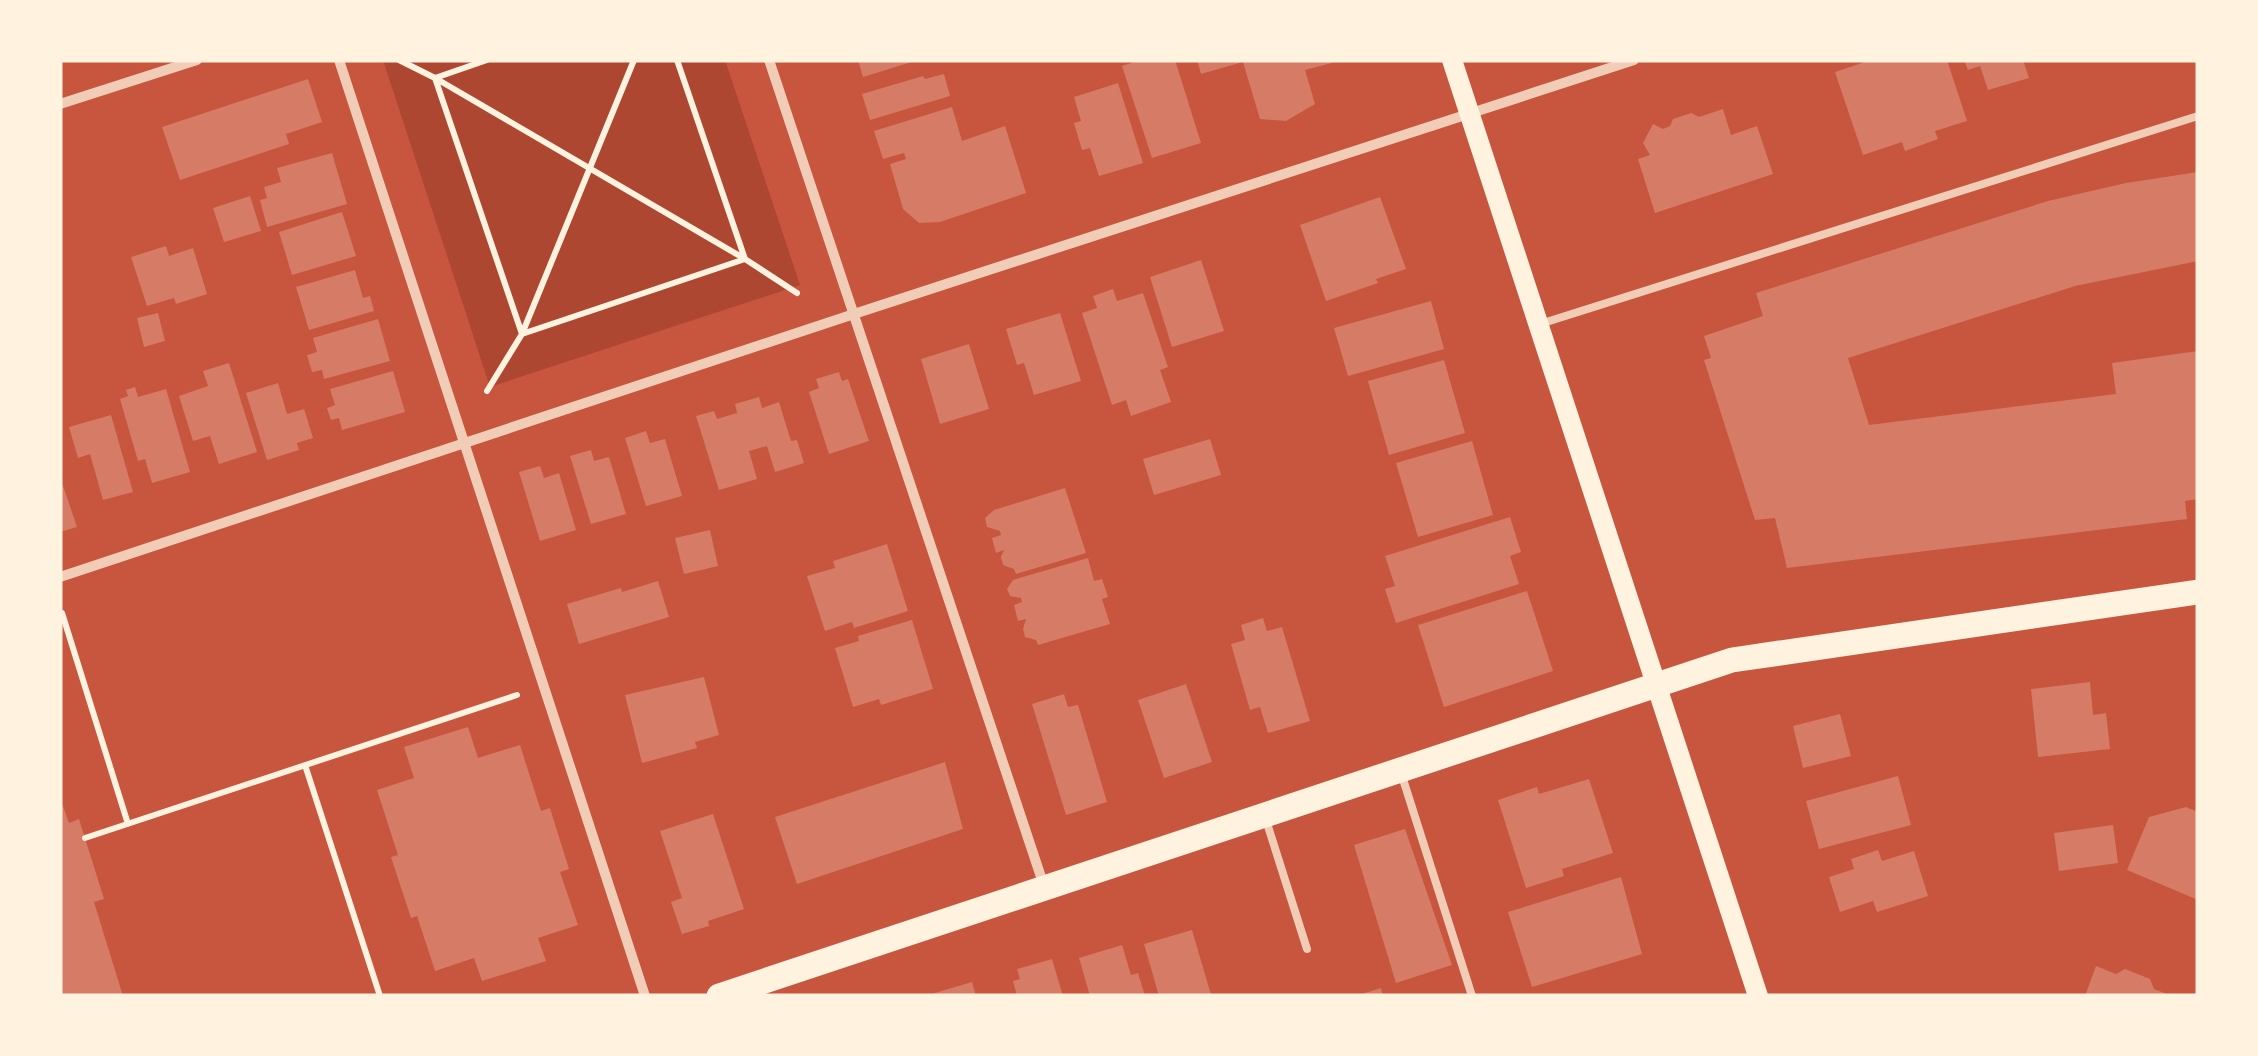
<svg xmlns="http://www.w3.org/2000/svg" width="2258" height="1056" font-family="Ubuntu,sans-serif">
<rect width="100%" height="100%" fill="#c8553d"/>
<path fill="#ae4732" d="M383 60H725L800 285 490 387Z"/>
<path fill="#d67c66" d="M858 60H915V61L863 77Z
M1140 60H1175L1201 143 1152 158 1122 66Z
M1197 60H1339V61L1305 70 1315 104 1286 121 1260 119 1243 62 1201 74Z
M1871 60H1947L1967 121 1935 131 1938 139 1905 151 1902 142 1863 155 1835 72Z
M1964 60H2023L2029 78 1988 90 1980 66 1968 70Z
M944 74 950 96 870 120 862 94 923 76 925 79Z
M308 79 322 122 286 134 289 144 180 180 162 127Z
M1118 83 1143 163 1099 176 1090 148 1082 150 1074 123 1081 121 1074 97Z
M952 107 962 141 1005 126 1026 193 940 222 919 223 903 209 890 164 906 159 904 153 883 159 874 131Z
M1723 109 1731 135 1757 126 1773 174 1655 213 1638 159 1650 155 1643 143 1653 124 1663 129 1670 126 1673 119 1691 113 1699 117Z
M332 153 347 204 267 227 260 200 267 198 264 187 281 182 277 168Z
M2198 172V261L2075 286 1848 358 1869 425 2116 394 2112 363 2198 351V499L2185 501 2187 519 1787 568 1775 518 1755 520 1704 360 1711 358 1704 336 1763 316 1756 293 2048 201 2126 183Z
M250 196 261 231 224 242 213 208Z
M1380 197 1406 269 1376 279 1378 283 1326 301 1300 225Z
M342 212 356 256 292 275 279 232Z
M166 246 169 256 193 248 207 294 176 304 174 298 147 306 131 257Z
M1201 260 1224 331 1172 347 1150 277Z
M355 270 363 298 370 296 374 311 309 330 296 287Z
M1113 289 1117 301 1143 293 1168 367 1160 370 1171 402 1131 416 1126 400 1112 405 1082 313 1097 308 1093 296Z
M1431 301 1444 349 1348 376 1334 328Z
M158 313 165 341 144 347 137 318Z
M1060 313 1081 381 1034 395 1024 363 1017 365 1006 329Z
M378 319 390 361 324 379 322 370 312 372 307 355 317 352 313 338Z
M969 344 989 409 940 424 921 359Z
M1444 360 1465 433 1389 455 1368 381Z
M229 363 257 452 219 464 210 436 193 441 179 396 208 386 203 371Z
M393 371 405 412 342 430 339 418 331 420 327 408 335 405 330 389Z
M839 372 842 381 848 379 869 441 829 454 809 392 819 388 816 379Z
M278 383 287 414 304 409 313 438 297 443 299 450 267 460 246 393Z
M135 387 138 397 166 389 190 472 152 483 145 459 138 461 120 399 128 396 126 390Z
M759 397 762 408 779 402 791 441 797 440 804 463 775 472 767 446 749 451 757 479 719 490 696 416 714 411 717 419 737 413 735 404Z
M111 415 133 492 103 500 90 454 78 458 69 427Z
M646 431 650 443 665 439 682 496 646 506 625 438Z
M1210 439 1221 475 1154 495 1143 459Z
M1472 441 1493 515 1418 537 1396 463Z
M591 450 594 461 609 457 626 514 591 524 570 456Z
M540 466 544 478 559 473 576 530 540 541 519 472Z
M60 477 77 527 60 532Z
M1065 488 1086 553 1016 574 1014 569 1003 565 1001 557 1004 550 996 553 992 538 1001 535 1000 531 987 527 985 518 994 510Z
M1510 517 1521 552 1510 556 1519 584 1396 623 1385 589 1395 586 1385 556Z
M710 530 718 566 684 574 675 538Z
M887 544 908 611 854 628 852 622 825 631 807 576 835 568 833 561Z
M1088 558 1094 581 1102 579 1108 597 1102 599 1110 624 1038 645 1036 640 1025 637 1023 629 1026 619 1018 621 1014 605 1022 602 1021 598 1010 596 1007 589 1013 580Z
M658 581 669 617 579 644 567 604 621 588 622 592Z
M1527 591 1553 671 1444 707 1418 625Z
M1263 618 1267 631 1282 627 1310 721 1268 733 1260 707 1250 710 1231 644 1245 640 1241 625Z
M912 620 933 689 881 705 879 699 853 707 835 648 859 641 858 636Z
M704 677 719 735 695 742 697 748 642 763 625 695Z
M2090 682 2093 715 2106 713 2110 749 2038 757 2031 689Z
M1186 684 1212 762 1164 778 1138 700Z
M1064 694 1068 707 1078 705 1107 802 1066 815 1032 704Z
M1840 714 1851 756 1803 768 1793 726Z
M468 727 478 758 520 745 541 811 550 808 569 869 560 872 578 925 538 938 546 961 482 981 474 958 435 971 417 916 411 918 391 857 398 855 377 790 414 778 404 747Z
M945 762 963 829 797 884 775 817Z
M1898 776 1911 825 1819 849 1806 801Z
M1589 779 1613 853 1562 869 1564 876 1526 888 1498 800 1537 787 1539 794Z
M60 798 69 823 79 819 104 899 94 902 123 996H60Z
M2186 807 2198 812V900L2127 870 2149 817Z
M713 814 744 909 708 921 709 926 682 934 671 902 682 898 660 831Z
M2113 825 2118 863 2059 871 2054 833Z
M1405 829 1452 965 1396 983 1354 845Z
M1878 850 1882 861 1914 851 1928 896 1877 912 1873 901 1840 912 1829 877 1854 869 1851 859Z
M1621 877 1642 954 1532 987 1508 912Z
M1192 930 1211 995 1159 996 1144 944Z
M1122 945 1131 975 1138 973 1145 996H1090L1079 958Z
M1052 959 1063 996H1017L1013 981 1020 979 1017 969Z
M2096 966 2116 974 2125 969 2150 979 2154 989 2172 996H2085Z
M972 982 976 996H928V995Z
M1381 988 1383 996H1359V995Z"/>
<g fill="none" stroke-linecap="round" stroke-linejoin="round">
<path stroke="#fff3e0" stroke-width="6" d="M399 60 435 78 745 259 797 293
M487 60 435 78 522 334 745 259 677 60
M487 391 522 334 634 60
M62 613 128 824
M305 765 380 996
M85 838 517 695"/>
<path stroke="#f1ccb7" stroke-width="8" d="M1540 324 2198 116
M1402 776 1472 996
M1266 820 1307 949"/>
<path stroke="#f1ccb7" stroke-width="10" d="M339 60 645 996
M769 60 1045 889
M60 104 197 60
M60 577 854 314 1634 60"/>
<path stroke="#fff3e0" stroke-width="20" d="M1452 60 1758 996"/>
<path stroke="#fff3e0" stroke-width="25" d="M719 996 1732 660 2198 592"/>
</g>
<rect width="2258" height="1056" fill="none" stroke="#fff3e0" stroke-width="125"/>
</svg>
